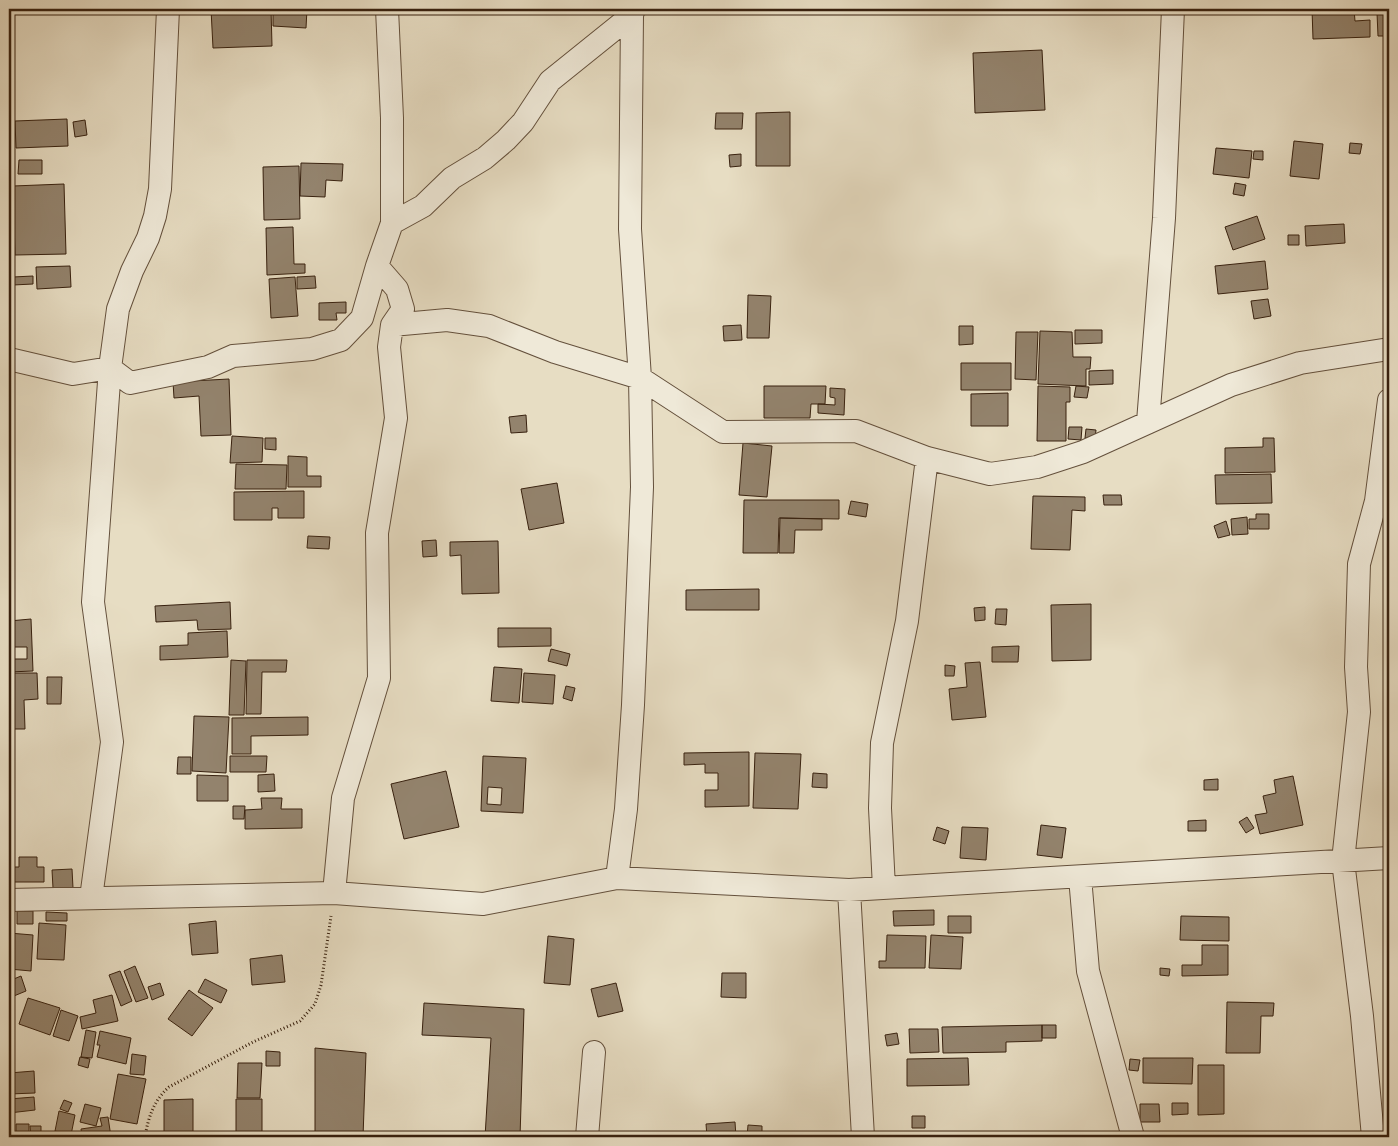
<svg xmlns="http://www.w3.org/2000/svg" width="1398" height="1146" font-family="'Libre Caslon Text',serif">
<rect width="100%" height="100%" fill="#e7ddc3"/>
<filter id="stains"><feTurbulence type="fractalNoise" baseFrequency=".004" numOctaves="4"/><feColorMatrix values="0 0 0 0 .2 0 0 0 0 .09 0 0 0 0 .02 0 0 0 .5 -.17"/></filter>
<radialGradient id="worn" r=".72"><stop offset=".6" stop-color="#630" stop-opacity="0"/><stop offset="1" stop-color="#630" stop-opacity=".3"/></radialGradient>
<path fill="#93836d" stroke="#38210f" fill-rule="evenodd" d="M9 9H16L15 14 9 13Z
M211 9H271L272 46 213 48Z
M273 9H307L306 28 273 26Z
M1312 9H1354L1355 21 1370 20V37L1313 39Z
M1389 12V36H1378L1377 13Z
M1042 50 1045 110 975 113 973 53Z
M790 112V166H756V113Z
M716 113H743L742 129H715Z
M67 119 68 146 16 148 15 121Z
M85 120 87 135 75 137 73 122Z
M1294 141 1323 144 1319 179 1290 176Z
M1350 143 1362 144 1360 154 1349 153Z
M1216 148 1252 151 1249 178 1213 174Z
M1254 151H1263V160L1253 159Z
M741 154V166L730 167 729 155Z
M19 160H42V174H18Z
M301 163 343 164 342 181 326 180 325 197 300 196Z
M299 166 300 219 264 220 263 167Z
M1235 183 1246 185 1244 196 1233 194Z
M64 184 66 254 15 255 13 186Z
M1257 216 1265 239 1233 250 1225 227Z
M1344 224 1345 243 1306 246 1305 226Z
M293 227 294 264H305V273L267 275 266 228Z
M1288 235H1299V245H1288Z
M1265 261 1268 289 1218 294 1215 266Z
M70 266 71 287 37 289 36 267Z
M33 276V284L13 285V277Z
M315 276 316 288 297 289V277Z
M295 277 298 316 271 318 269 279Z
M748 295 771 296 769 338H747Z
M1268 299 1271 316 1254 319 1251 301Z
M346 302V313H336L337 320H319V303Z
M741 325 742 340 724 341 723 326Z
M959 326H973V344L959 345Z
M1075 330H1102V343L1075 344Z
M1040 331 1072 332 1073 357H1091L1090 369H1086V386L1038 384Z
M1016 332H1038L1036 380 1015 379Z
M961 363H1011V390H961Z
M1113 370V384L1089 385V371Z
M229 379 231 435 201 436 199 396 174 398 173 382Z
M764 386H826L825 404H811L810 418H764Z
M1038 386 1070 387V402H1066V441H1037Z
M1076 386 1089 387 1087 398 1074 397Z
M830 388 845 389 844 415 818 413V404L835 405V398L830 397Z
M1008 393V426H971V394Z
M526 415 527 432 511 433 509 417Z
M1069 427H1082L1081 440 1068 439Z
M1086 429 1096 430 1095 439 1085 438Z
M232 436 263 438 262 462 230 463Z
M265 438H276V450L265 449Z
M1263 438H1274L1275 472 1225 473V448L1263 447Z
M743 443 772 446 767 497 739 495Z
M288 456 307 457V476H321V487H288Z
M236 464 287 465 286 489H235Z
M1271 474 1272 503 1216 504 1215 475Z
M557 483 564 523 529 530 521 489Z
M304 491V518H278V508H272V520H234V492Z
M1103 495H1121L1122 505H1104Z
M1033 496 1085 497V511L1072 510 1070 550 1031 549Z
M744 500H839V519L779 518 778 553H743Z
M851 501 868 504 866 517 848 514Z
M1256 514H1269V529H1249V519H1256Z
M1247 517 1248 534 1232 535 1231 519Z
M780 518 822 519V530H795L794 553H779Z
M1226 521 1230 535 1218 538 1214 526Z
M308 536 330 537 329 549 307 548Z
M436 540 437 556 423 557 422 541Z
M498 541 499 593 462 594 461 555 450 556V542Z
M759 589V610H686V590Z
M230 602 231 629 198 630 197 620 156 622 155 606Z
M1091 604V660L1052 661 1051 605Z
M985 607V620L975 621 974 608Z
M996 609H1007L1006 625 995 624Z
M31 619 33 671 9 672V659H27V647H9V621Z
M498 628H551V646L498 647Z
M227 631 228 657 160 660V646L188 645V633Z
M1019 646 1018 662H992V647Z
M551 649 570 654 567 666 548 661Z
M231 660 246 661 244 715H229Z
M247 660H287L286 672H262L261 714H246Z
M980 662 986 717 952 720 949 689 967 687 965 663Z
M945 665 955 666 954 676H945Z
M494 667 522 669 519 703 491 701Z
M9 673H37L38 699 24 700 25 729H9Z
M524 673 555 675 553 704 522 702Z
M47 677H62L61 704H47Z
M566 686 575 688 572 701 563 698Z
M194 716 229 717 226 773 192 771Z
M308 717V735L251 736V754H232V718Z
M749 752V806L705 807V790H718V773H705V764L684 765V753Z
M755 753 801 754 798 809 753 808Z
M230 756H267L266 772H230Z
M483 756 526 758 523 813 481 811ZM488 787 502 788 501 805 487 804Z
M178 757H191V774H177Z
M446 771 459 827 404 839 391 784Z
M813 773 827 774V788L812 787Z
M274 774 275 791 258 792V775Z
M197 775 228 776V801H197Z
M1293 776 1303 825 1260 834 1255 815 1267 813 1263 796 1276 793 1274 780Z
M1218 779V790H1204V780Z
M261 798H282L281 809H302V828L245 829V810L262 809Z
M233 806H245L244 819H233Z
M1247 817 1254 828 1246 833 1239 822Z
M1206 820V831H1188V821Z
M1041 825 1066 828 1062 858 1037 855Z
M937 827 949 831 945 844 933 840Z
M962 827 988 828 986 860 960 858Z
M19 857H37V867H44V882H13V890H9V867H19Z
M72 869 73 888H53L52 870Z
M934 910V925L894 926 893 911Z
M17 911H33V924H17Z
M46 912 67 913V921H46Z
M948 916H971V933H948Z
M1181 916 1229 917V941L1180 940Z
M216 921 218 953 192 955 189 924Z
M39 923 66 925 64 960 37 959Z
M9 933 33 935 31 971 9 969Z
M887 935 926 936 925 968H879V961H886Z
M931 935 963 937 961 969 929 968Z
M548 936 574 939 570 985 544 983Z
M1202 945H1228V975L1182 976V965H1202Z
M282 955 285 982 252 985 250 959Z
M135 966 148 998 136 1002 124 971Z
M1160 968 1170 969 1169 976 1160 975Z
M120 971 132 1001 121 1006 109 975Z
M722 973H746V998L721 997Z
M21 976 26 991 9 998V981Z
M205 979 227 990 221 1003 198 992Z
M160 983 164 995 152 1000 148 987Z
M616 983 623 1011 598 1017 591 989Z
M189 990 213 1008 192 1036 168 1019Z
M112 995 118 1021 82 1029 80 1017 96 1013 93 1000Z
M28 998 60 1008 50 1035 19 1024Z
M1227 1002 1274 1003 1273 1016H1261L1260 1053H1226Z
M424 1003 524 1009 520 1137H485L491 1038 422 1035Z
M61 1010 78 1016 69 1041 53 1036Z
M1042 1025H1056V1038H1042Z
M1042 1025V1041L1006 1042V1052L943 1053 942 1027Z
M909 1029H938L939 1052 910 1053Z
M86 1030 96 1032 92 1058 81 1057Z
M100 1031 131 1038 126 1064 97 1057 100 1045H97Z
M897 1033 899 1044 887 1046 885 1035Z
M315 1048 366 1053 363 1137H315Z
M266 1051 280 1052V1066H266Z
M132 1054 146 1056 144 1075 130 1074Z
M80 1057 90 1059 88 1068 78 1065Z
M968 1058 969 1085 907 1086V1059Z
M1143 1058H1193L1192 1084 1143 1083Z
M1130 1059 1140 1060 1138 1071 1129 1070Z
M238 1063H262L260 1098H237Z
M1198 1065H1224V1114L1198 1115Z
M34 1071 35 1093 9 1094V1073Z
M118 1074 146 1079 137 1124 110 1119Z
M34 1097 35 1110 9 1113V1099Z
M193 1099V1137H164V1100Z
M236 1099H262V1137H236Z
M64 1100 72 1103 68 1112 60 1109Z
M1172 1103H1188V1114L1172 1115Z
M85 1104 101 1108 96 1126 80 1122Z
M1140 1104H1159L1160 1122H1140Z
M59 1111 75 1115 71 1135 55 1131Z
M912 1116H925V1128H912Z
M108 1117 111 1137H82L81 1129 102 1126 100 1118Z
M735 1122 736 1137H707L706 1124Z
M16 1124H29V1137H16Z
M748 1125 762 1126V1137H747Z
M30 1126H41V1137H31Z
M948 1133 949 1137H923V1135Z"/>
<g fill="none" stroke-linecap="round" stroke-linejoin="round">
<defs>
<path id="street" d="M387 9 392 118V223
M392 325 447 320 489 326 555 352 640 378 723 432 856 431 927 458 990 474 1037 467 1083 452 1231 385 1300 363 1389 349
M9 359 73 374 110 368 130 383 208 367 233 356 312 349 341 340 362 318 377 266
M1148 422 1164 218 1173 9
M1080 877 1088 971 1133 1137
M617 878 626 809 633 705 642 487 640 378 630 229 632 15
M884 888 880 808 882 743 907 621 927 458
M849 890 863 1137
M334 893 343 798 379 678 377 533 396 418 389 347 392 325 403 309 397 289 377 266 392 223 423 206 452 178 485 158 506 140 523 122 550 81 632 15 634 9
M91 898 112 742 93 602 110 368 118 309 132 271 148 238 155 216 160 189 168 9
M9 900 334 893 483 904 617 878 849 890 1389 858
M587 1137 594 1052
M1373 1137 1362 1016 1343 861 1359 712 1356 667 1359 564 1376 501 1389 400"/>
</defs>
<use href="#street" stroke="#64503c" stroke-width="24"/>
<path stroke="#38210f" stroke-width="3" stroke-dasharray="1 2.5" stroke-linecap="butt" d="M145 1137C148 1118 154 1100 169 1087L253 1042 300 1021 315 1004 321 985 331 916"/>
<use href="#street" stroke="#efe9d8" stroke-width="22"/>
</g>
<rect width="1398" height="1146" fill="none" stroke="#e7ddc3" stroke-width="30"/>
<rect x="10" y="10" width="1378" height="1126" fill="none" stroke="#38210f" stroke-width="2.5"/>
<rect x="15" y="15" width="1368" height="1116" fill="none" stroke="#38210f"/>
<rect width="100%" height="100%" filter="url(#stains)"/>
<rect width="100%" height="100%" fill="url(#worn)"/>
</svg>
